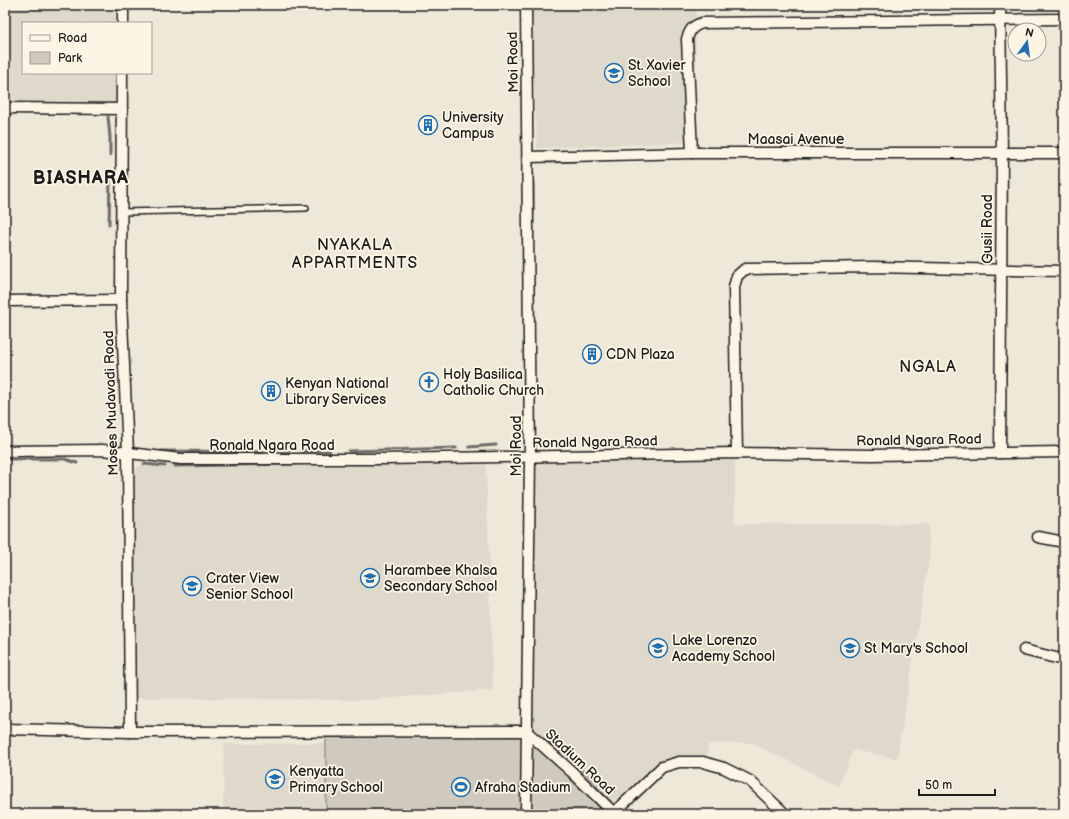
<svg xmlns="http://www.w3.org/2000/svg" width="1069" height="819" font-family="'Balsamiq Sans',sans-serif">
	<rect width="100%" height="100%" fill="#eee8d9"/>
	<filter id="ink" filterUnits="userSpaceOnUse"><feTurbulence type="fractalNoise" baseFrequency=".025" numOctaves="2"/><feDisplacementMap in="SourceGraphic" scale="8" xChannelSelector="R" yChannelSelector="G"/><feConvolveMatrix kernelMatrix="1 2 1 2 8 2 1 2 1" color-interpolation-filters="sRGB"/></filter>
	<g filter="url(#ink)">
		<g fill="#ded9cb">
			<polygon points="5,5 120,5 120,23 23,23 23,73 120,73 120,104 5,102"/>
			<polygon points="530,5 696,5 696,142 537,148"/>
			<polygon points="735,445 735,524 929,524 929,559 897,759 853,750 839,786 752,743 709,744 706,760 680,758 616,809 578,765 531,728 529,457"/>
			<polygon points="145,464 249,466 486,464 493,690 365,700 136,698 134,474 137,468"/>
			<polygon points="327,743 327,814 223,814 224,744"/>
		</g>
		<polygon fill="#cfcabd" stroke="#76736c" points="531,728 578,765 622,814 326,814 326,731"/>
		<g fill="none" stroke-linecap="round" stroke-linejoin="round">
			<g stroke="#6f6c67" stroke-width="3">
				<polyline points="108,117 110,137 110,155"/>
				<polyline points="549,162 577,161"/>
				<polyline points="533,213 533,175"/>
				<polyline points="109,224 110,177"/>
				<polyline points="469,447 496,445"/>
				<polyline points="161,451 290,452"/>
				<polyline points="302,451 330,451"/>
				<polyline points="349,451 456,448"/>
				<polyline points="5,459 65,459 77,463"/>
				<polyline points="144,464 165,466"/>
				<polyline points="175,466 297,464"/>
			</g>
			<g stroke="#1c1c1c" stroke-width="8">
				<polyline id="lane" points="122,212 306,208"/>
			</g>
			<g stroke="#1c1c1c" stroke-width="13">
				<g id="street">
					<polyline points="1000,5 1002,153 1000,453"/>
					<polyline points="123,23 123,5"/>
					<polyline points="122,73 121,300 128,453 130,732"/>
					<polyline points="5,108 122,109"/>
					<path d="M692 153 687 39C690 29 693 26 702 23L1064 19"/>
					<polyline points="528,157 692,153 1064,153"/>
					<polyline points="5,301 121,300"/>
					<polyline points="5,451 103,450 181,459 384,459 737,453 872,455 1064,452"/>
					<polyline points="737,453 734,287 737,276 745,269 874,267 1064,271"/>
					<polyline points="1038,537 1064,542"/>
					<polyline points="1024,650 1064,660"/>
					<polyline points="5,729 130,732 526,731 572,772 615,814"/>
					<polyline points="614,813 662,767 679,762 703,762 724,768 750,781 785,814"/>
					<polyline points="526,814 530,457 526,5"/>
				</g>
			</g>
			<use href="#lane" stroke="#fcf5e5" stroke-width="5"/>
			<use href="#street" stroke="#fcf5e5" stroke-width="10"/>
		</g>
	</g>
	<defs>
		<g id="school-ring" transform="scale(1)"><circle r="9.5" fill="#fcf5e5" stroke="#1f6fb2" stroke-width="1.5"/><path d="M0-5L7-2L0 1L-7-2ZM-4 1L0 2.5L4 1V4Q0 6-4 4Z" fill="#1f6fb2"/></g>
		<g id="building-ring" transform="scale(1)"><circle r="9.5" fill="#fcf5e5" stroke="#1f6fb2" stroke-width="1.5"/><path d="M-4-6H4V6H1V3H-1V6H-4ZM-2.5-4.3h1.7v1.8h-1.7ZM.8-4.3h1.7v1.8H.8ZM-2.5-1h1.7V.8h-1.7ZM.8-1h1.7V.8H.8Z" fill="#1f6fb2"/></g>
		<g id="church-ring" transform="scale(1)"><circle r="9.5" fill="#fcf5e5" stroke="#1f6fb2" stroke-width="1.5"/><path d="M-1.2-6h2.4v3.5h3.3v2.4h-3.3V6h-2.4V-.1h-3.3v-2.4h3.3Z" fill="#1f6fb2"/></g>
		<g id="stadium-ring" transform="scale(1)"><circle r="9.5" fill="#fcf5e5" stroke="#1f6fb2" stroke-width="1.5"/><path d="M0-5a6.5 5 0 1 0 0 10a6.5 5 0 1 0 0-10ZM-3.5-1.8h7v3.6h-7Z" fill="#1f6fb2"/></g>
	</defs>
	<g fill-rule="evenodd">
		<use href="#school-ring" x="614" y="73"/>
		<use href="#building-ring" x="428" y="125"/>
		<use href="#building-ring" x="592" y="354"/>
		<use href="#church-ring" x="429" y="382"/>
		<use href="#building-ring" x="271" y="391"/>
		<use href="#school-ring" x="370" y="578"/>
		<use href="#school-ring" x="192" y="586"/>
		<use href="#school-ring" x="658" y="648"/>
		<use href="#school-ring" x="850" y="648"/>
		<use href="#school-ring" x="275" y="779"/>
		<use href="#stadium-ring" x="461" y="787"/>
	</g>
	<g text-anchor="middle" dominant-baseline="central" stroke-width="3.5" stroke-linejoin="round" paint-order="stroke">
		<g font-size="14" fill="#1c1c1c" stroke="#fcf5e5">
			<text transform="translate(513 62) rotate(-91)">Moi Road</text>
			<text x="796" y="139">Maasai Avenue</text>
			<text transform="translate(987 229) rotate(-90)">Gusii Road</text>
			<text transform="translate(111 403) rotate(-92)">Moses Mudavadi Road</text>
			<text transform="translate(919 440) rotate(-1)">Ronald Ngara Road</text>
			<text transform="translate(595 442) rotate(-1)">Ronald Ngara Road</text>
			<text x="272" y="445">Ronald Ngara Road</text>
			<text transform="translate(516 446) rotate(-90)">Moi Road</text>
			<text transform="translate(580 762) rotate(43)">Stadium Road</text>
		</g>
		<g font-size="14" fill="#1c1c1c" stroke="#fcf5e5" text-anchor="start">
			<text x="628" y="65">St. Xavier<tspan x="628" dy="16">School</tspan></text>
			<text x="442" y="117">University<tspan x="442" dy="16">Campus</tspan></text>
			<text x="606" y="354">CDN Plaza</text>
			<text x="443" y="374">Holy Basilica<tspan x="443" dy="16">Catholic Church</tspan></text>
			<text x="285" y="383">Kenyan National<tspan x="285" dy="16">Library Services</tspan></text>
			<text x="384" y="570">Harambee Khalsa<tspan x="384" dy="16">Secondary School</tspan></text>
			<text x="206" y="578">Crater View<tspan x="206" dy="16">Senior School</tspan></text>
			<text x="672" y="640">Lake Lorenzo<tspan x="672" dy="16">Academy School</tspan></text>
			<text x="864" y="648">St Mary's School</text>
			<text x="289" y="771">Kenyatta<tspan x="289" dy="16">Primary School</tspan></text>
			<text x="475" y="787">Afraha Stadium</text>
		</g>
		<g font-size="16" letter-spacing="1" fill="#1c1c1c" stroke="#fcf5e5">
			<text x="355" y="245">NYAKALA<tspan x="355" dy="18">APPARTMENTS</tspan></text>
			<text x="928" y="367">NGALA</text>
		</g>
		<g font-size="18" font-weight="bold" letter-spacing="1" fill="#1c1c1c" stroke="#fcf5e5">
			<text x="81" y="178">BIASHARA</text>
		</g>
	</g>
	<rect width="1069" height="819" fill="none" stroke="#fcf5e5" stroke-width="20"/>
	<rect x="10" y="10" width="1049" height="799" fill="none" stroke="#1c1c1c" stroke-width="1.5" filter="url(#ink)"/>
	<rect x="22" y="22" width="130" height="52" fill="#fcf5e5" stroke="#a29e95"/>
	<rect x="30" y="35" width="20" height="6" fill="#fcf5e5" stroke="#a29e95"/>
	<text x="58" y="42" font-size="12" fill="#1c1c1c">Road</text>
	<rect x="30" y="52" width="20" height="12" fill="#cfcabd" stroke="#a29e95"/>
	<text x="58" y="62" font-size="12" fill="#1c1c1c">Park</text>
	<g transform="translate(1027 42) rotate(14)"><circle r="19" fill="#fcf5e5" stroke="#a29e95"/>
	<path d="M0-3L7 15L0 10L-7 15Z" fill="#1f6fb2"/>
	<text y="-6" font-size="11" font-weight="bold" text-anchor="middle" fill="#1c1c1c">N</text>
	</g>
	<path d="M919 789v6h76v-6" fill="none" stroke="#1c1c1c" stroke-width="2"/>
	<text x="925" y="789" font-size="12" fill="#1c1c1c" stroke="#fcf5e5" stroke-width="3" paint-order="stroke">50 m</text>
</svg>
